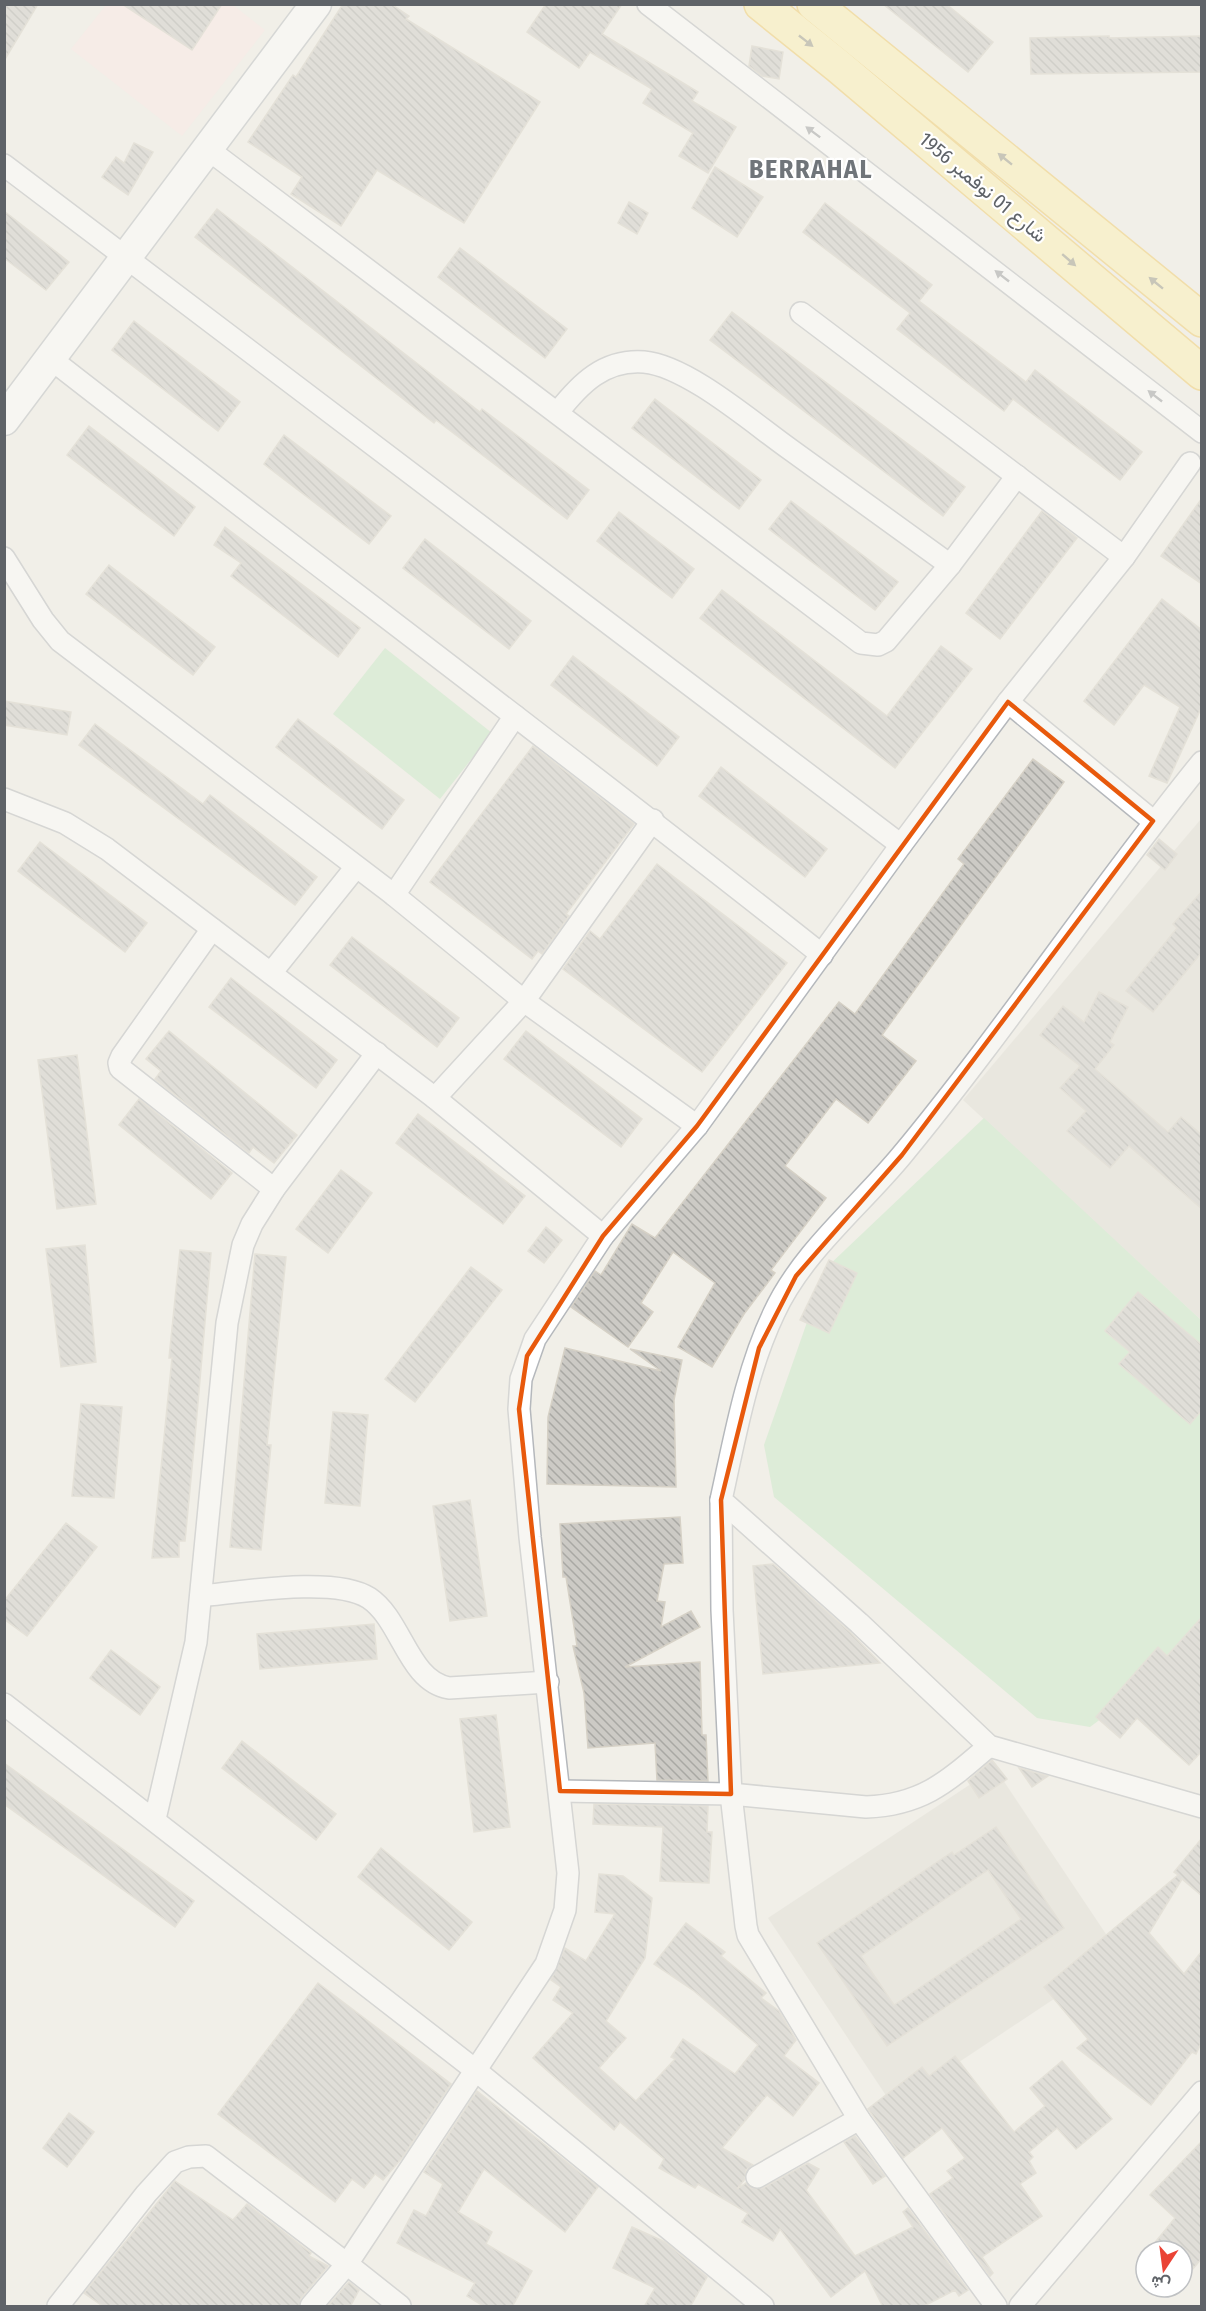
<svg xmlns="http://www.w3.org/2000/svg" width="1206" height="2311" font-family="'Fira Sans Condensed',Vazirmatn,sans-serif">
	<defs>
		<pattern id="building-back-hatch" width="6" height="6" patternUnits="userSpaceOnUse" patternTransform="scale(1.5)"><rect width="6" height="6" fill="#cccac5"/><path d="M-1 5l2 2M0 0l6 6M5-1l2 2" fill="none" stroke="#a9a8a4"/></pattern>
	</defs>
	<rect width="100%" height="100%" fill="#f1efe8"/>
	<g fill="#e1ded6">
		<polygon points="1201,819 1201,1320 963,1100"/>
		<polygon points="995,1768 1120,1955 893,2106 768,1918"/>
	</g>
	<polygon fill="#fce8e6" points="106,5 233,5 265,30 182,136 71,49"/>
	<g fill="#c5e8c5">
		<polygon points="385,648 492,733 440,799 333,714"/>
		<polygon points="984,1118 1201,1320 1201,1644 1090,1727 1037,1718 774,1497 764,1445 826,1268"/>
	</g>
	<g fill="url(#building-back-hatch)" stroke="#d6d1c6" stroke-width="1.5" fill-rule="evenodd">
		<polygon points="4,4 38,4 4,61"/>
		<polygon points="122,4 222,4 192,50"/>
		<polygon points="343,4 391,4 409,16 406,19 540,102 464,223 377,170 341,226 291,194 302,177 248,142 293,75 296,77"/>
		<polygon points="546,4 622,4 602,34 698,92 692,101 736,127 708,173 679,156 693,133 643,103 652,89 590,52 579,68 527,32"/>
		<polygon points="883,4 946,4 993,42 968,72"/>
		<polygon points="1109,36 1109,38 1202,36 1202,72 1031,74 1030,38"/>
		<polygon points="752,46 783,52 779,79 762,76 749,66"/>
		<polygon points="134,143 153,152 128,195 102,177 116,157 124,163"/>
		<polygon points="715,167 763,197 737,237 692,208"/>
		<polygon points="629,202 648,213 637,234 618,223"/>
		<polygon points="825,203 932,285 919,301 1026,382 1035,370 1142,452 1120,480 1013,399 1004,411 897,329 910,313 803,232"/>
		<polygon points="217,209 480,412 482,409 589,490 567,519 436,420 434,423 195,237"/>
		<polygon points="4,211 69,262 46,290 4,258"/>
		<polygon points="460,248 567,329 545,358 438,277"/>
		<polygon points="732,312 965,487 943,516 710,340"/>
		<polygon points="134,321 240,402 218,431 112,350"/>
		<polygon points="655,399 761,480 739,509 632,428"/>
		<polygon points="89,426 195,507 174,536 67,455"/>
		<polygon points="284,435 391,516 369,544 264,464"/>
		<polygon points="1202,498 1202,584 1161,556"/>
		<polygon points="791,501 898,582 875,610 769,529"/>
		<polygon points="1042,511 1077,538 1000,639 966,613"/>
		<polygon points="619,512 694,569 672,598 597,541"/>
		<polygon points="225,527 360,628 338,657 231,576 241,563 214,545"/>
		<polygon points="425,539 531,621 509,649 403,568"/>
		<polygon points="109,565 215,647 193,675 86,594"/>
		<polygon points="722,590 887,716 941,646 972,669 895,768 700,618"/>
		<polygon points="1162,599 1202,630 1202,706 1167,783 1149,776 1180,707 1144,685 1114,725 1084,701"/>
		<polygon points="573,656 679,737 657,766 551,685"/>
		<polygon points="4,701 71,712 67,735 4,725"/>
		<polygon points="298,719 404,800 382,829 276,747"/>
		<polygon points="95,724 203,804 210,795 317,877 295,905 79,745"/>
		<polygon points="533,746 634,824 566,914 569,916 542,954 538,951 532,959 430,882"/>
		<polygon points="1033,759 1064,782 882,1035 916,1061 868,1123 836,1099 785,1166 826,1198 771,1270 775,1273 744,1314 712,1367 678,1347 715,1283 673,1252 641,1303 653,1312 628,1347 571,1307 595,1271 601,1275 632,1224 655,1238 839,1002 855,1014 964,864 958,859"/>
		<polygon points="721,767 827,849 805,877 699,796"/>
		<polygon points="1159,839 1177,854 1165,870 1147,855"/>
		<polygon points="40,842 147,923 125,952 18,871"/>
		<polygon points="657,864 787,963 702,1072 563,969 590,931 600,939"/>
		<polygon points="1202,891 1202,952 1153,1012 1126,991 1177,928 1173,924"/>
		<polygon points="352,937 459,1018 437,1047 330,965"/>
		<polygon points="231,978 337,1060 316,1088 209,1007"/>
		<polygon points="1099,992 1128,1007 1110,1042 1114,1045 1095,1069 1168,1132 1181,1117 1202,1135 1202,1209 1129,1146 1110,1168 1067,1131 1086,1111 1060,1088 1080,1066 1040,1035 1063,1006 1084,1022"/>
		<polygon points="169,1031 297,1135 274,1163 253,1147 249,1153 155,1079 161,1071 146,1059"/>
		<polygon points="526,1031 642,1119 621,1147 504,1059"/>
		<polygon points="77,1055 96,1204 57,1209 38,1060"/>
		<polygon points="139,1099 232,1173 211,1199 119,1125"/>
		<polygon points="418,1114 525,1196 503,1224 396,1143"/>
		<polygon points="341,1170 372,1193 328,1253 296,1229"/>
		<polygon points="546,1227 562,1240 544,1263 528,1251"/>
		<polygon points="85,1245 96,1362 61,1367 46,1249"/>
		<polygon points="180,1250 211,1253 195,1437 185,1541 179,1541 179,1557 152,1558 172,1358 169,1358"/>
		<polygon points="255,1254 286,1257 267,1445 271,1445 261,1550 230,1547"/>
		<polygon points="829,1260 857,1273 829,1333 800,1320"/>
		<polygon points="471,1267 502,1290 415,1402 385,1379"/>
		<polygon points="1138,1292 1202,1345 1202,1410 1190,1424 1119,1364 1130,1352 1105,1331"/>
		<polygon points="565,1348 661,1371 630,1349 682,1360 674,1400 676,1487 547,1484 548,1417"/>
		<polygon points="81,1404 122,1407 114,1498 72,1496"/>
		<polygon points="333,1412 368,1415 360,1506 325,1503"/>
		<polygon points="470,1500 487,1616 450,1621 433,1506"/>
		<polygon points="680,1517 683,1563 664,1564 657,1601 665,1602 661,1627 691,1611 700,1627 625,1667 700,1662 702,1735 706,1735 708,1781 657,1780 655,1743 588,1748 584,1693 573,1646 577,1646 566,1577 563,1577 560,1524"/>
		<polygon points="66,1523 97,1547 27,1636 4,1619 4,1601"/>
		<polygon points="773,1564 850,1632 880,1663 763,1674 753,1566"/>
		<polygon points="1202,1617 1202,1751 1189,1765 1137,1718 1120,1738 1096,1717 1158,1647 1167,1656"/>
		<polygon points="374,1624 377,1659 260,1669 257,1634"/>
		<polygon points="111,1650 160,1687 140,1715 90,1678"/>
		<polygon points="496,1715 510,1827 474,1832 460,1719"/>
		<polygon points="242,1741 336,1814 316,1840 222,1768"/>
		<polygon points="992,1760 1007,1779 979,1798 968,1781"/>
		<polygon points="4,1763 194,1901 175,1927 4,1804"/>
		<polygon points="1019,1768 1048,1776 1032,1787"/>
		<polygon points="594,1804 708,1806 707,1832 712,1832 709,1883 660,1881 663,1827 593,1824"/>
		<path d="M996 1827 1064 1928 887 2046 817 1943 952 1852 954 1855ZM988 1870 1021 1919 894 2005 861 1956Z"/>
		<polygon points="1202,1838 1202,1896 1182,1879 1149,1933 1184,1974 1202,1951 1202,2041 1196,2054 1192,2052 1151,2105 1077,2048 1088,2039 1044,1987 1178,1875 1174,1872"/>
		<polygon points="381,1848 472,1922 449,1950 358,1877"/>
		<polygon points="599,1874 623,1876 652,1898 645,1958 606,2021 626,2038 599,2068 636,2101 675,2059 671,2057 683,2039 735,2074 758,2045 694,1991 654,1964 686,1923 725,1952 721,1956 766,1993 761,1998 779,2011 796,2040 784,2056 819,2083 793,2116 767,2095 722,2148 753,2165 746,2170 745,2179 737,2189 746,2183 751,2188 763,2188 808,2163 819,2169 806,2190 855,2256 913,2227 903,2212 908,2208 968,2290 959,2296 955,2290 922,2307 883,2307 865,2271 831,2297 780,2229 773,2241 742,2222 748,2213 698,2184 695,2188 659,2168 664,2159 620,2122 614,2130 533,2058 573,2013 553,2000 561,1987 551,1980 565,1948 586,1961 615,1914 595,1912"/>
		<polygon points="318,1983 451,2084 402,2158 383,2180 375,2174 364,2188 352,2179 335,2202 218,2114"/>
		<polygon points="955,2056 1014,2132 1045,2106 1030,2088 1062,2061 1112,2119 1076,2149 1057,2128 1029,2152 1033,2157 1029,2161 1036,2173 1020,2184 1042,2216 982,2257 993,2273 990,2276 930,2194 953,2178 947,2171 965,2158 942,2128 903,2158 868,2109 922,2067 929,2076"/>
		<polygon points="477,2091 598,2187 565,2232 484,2169 458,2212 492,2232 486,2244 532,2271 512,2307 485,2307 467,2296 475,2283 397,2243 414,2210 426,2216 443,2184 424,2172"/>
		<polygon points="69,2113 94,2132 67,2167 43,2148"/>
		<polygon points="855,2136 885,2176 873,2184 844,2142"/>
		<polygon points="1202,2141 1202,2258 1182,2282 1182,2251 1148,2251 1175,2218 1150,2195"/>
		<polygon points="175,2181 233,2220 247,2204 311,2253 309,2256 328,2266 301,2298 299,2307 104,2307 84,2293"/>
		<polygon points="632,2227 665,2242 707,2277 690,2307 644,2307 655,2288 613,2268"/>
		<polygon points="349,2282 359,2290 350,2307 327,2307"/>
	</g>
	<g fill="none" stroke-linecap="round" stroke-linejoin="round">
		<g stroke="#b5b8bc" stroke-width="24">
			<g id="street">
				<polyline points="648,4 1202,432"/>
				<polyline points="209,150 861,643 878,645 886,641 950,565 1017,476"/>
				<polyline points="4,165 901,845"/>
				<polyline points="801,313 1124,557"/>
				<path d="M51 359C307 559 568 753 822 955"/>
				<path d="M558 412C580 384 604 359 644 362 688 366 754 424 791 450 844 488 897 527 950 565"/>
				<polyline points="4,558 43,620 60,641 394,895 524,1001 697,1126"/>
				<polyline points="1008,702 1153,821"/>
				<path d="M1202 762C1098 890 1007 1028 902 1155 860 1206 802 1252 774 1313 746 1372 735 1437 721 1500L859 1623 989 1746 1202 1807"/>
				<polyline points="4,799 65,823 107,849 435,1098 603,1236"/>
				<polyline points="394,895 515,716"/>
				<polyline points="212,929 122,1056 119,1063 120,1068 274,1189"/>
				<polyline points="271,973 356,867"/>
				<polyline points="435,1098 524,1001 653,820"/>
				<polyline points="721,1500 722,1610 731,1794 746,1926 748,1935 859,2119 757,2177"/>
				<path d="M201 1596C242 1592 336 1576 369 1598 402 1620 408 1681 449 1688L548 1682"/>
				<polyline points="4,1704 474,2069 763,2306"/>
				<path d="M560 1791 731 1794 866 1807C923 1805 948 1781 989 1746"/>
				<polyline points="155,1819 196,1642 227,1323 243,1245 252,1224 274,1189 377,1053"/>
				<polyline points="859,2119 996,2306"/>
				<polyline points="58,2306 146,2194 175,2162 189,2157 206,2156 347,2264 311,2306"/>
				<polyline points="400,2306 347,2264 546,1964 565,1910 568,1873 530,1537 519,1409 521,1379 535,1339 603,1236 697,1126 901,845 1008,702 1124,557 1190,463"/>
				<polyline points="1020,2306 1202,2092"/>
			</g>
		</g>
		<g stroke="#b6babf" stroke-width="33">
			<polyline id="secondary" points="4,420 316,4"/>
		</g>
		<g stroke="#f2c960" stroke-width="36">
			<g id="primary">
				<polyline points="761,4 838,66 1202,373"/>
				<polyline points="814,4 1202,320"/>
			</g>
		</g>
		<use href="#street" stroke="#fff" stroke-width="21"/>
		<use href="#secondary" stroke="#fff" stroke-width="30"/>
		<use href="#primary" stroke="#fff2af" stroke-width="33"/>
	</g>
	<defs><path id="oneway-solid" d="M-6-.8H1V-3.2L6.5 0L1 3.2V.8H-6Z" transform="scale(1.5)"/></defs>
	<g fill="#979581">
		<use href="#oneway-solid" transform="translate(806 41) rotate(38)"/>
		<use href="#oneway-solid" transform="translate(1005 159) rotate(-141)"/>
		<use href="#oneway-solid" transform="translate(1069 260) rotate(41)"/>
		<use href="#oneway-solid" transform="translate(1156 283) rotate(-141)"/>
	</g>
	<g fill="#979a9d">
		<use href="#oneway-solid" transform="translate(813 132) rotate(-143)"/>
		<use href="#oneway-solid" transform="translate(1002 276) rotate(-142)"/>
		<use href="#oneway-solid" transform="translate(1155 396) rotate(-142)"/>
	</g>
	<path d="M0 0H1206V2311H0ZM1008 702 1153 821 902 1155 796 1276 759 1348 721 1500 731 1794 560 1791 519 1409 527 1356 603 1236 697 1126Z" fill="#f1efe8" fill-opacity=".55" fill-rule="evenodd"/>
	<path fill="none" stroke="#e8590c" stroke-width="4.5" stroke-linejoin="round" d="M1008 702 1153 821 902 1155 796 1276 759 1348 721 1500 731 1794 560 1791 519 1409 527 1356 603 1236 697 1126Z"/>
	<g text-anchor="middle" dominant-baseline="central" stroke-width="4.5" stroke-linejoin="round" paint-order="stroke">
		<g font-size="20" fill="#5f6368" stroke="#fff">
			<text transform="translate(983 187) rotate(40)">شارع 01 نوفمبر 1956</text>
		</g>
		<g font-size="26" font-weight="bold" letter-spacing="1.5" fill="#70757a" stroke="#fff">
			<text x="811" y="169">BERRAHAL</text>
		</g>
	</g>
	<rect width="1206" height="2311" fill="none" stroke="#5f6368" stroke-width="12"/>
	<g transform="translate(1164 2269) rotate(193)"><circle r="28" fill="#ffffff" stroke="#bfc1c3" stroke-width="1.5"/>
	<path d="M0-4.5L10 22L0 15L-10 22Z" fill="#ea4335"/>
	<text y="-9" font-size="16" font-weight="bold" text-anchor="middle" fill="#5f6368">ش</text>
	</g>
</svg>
